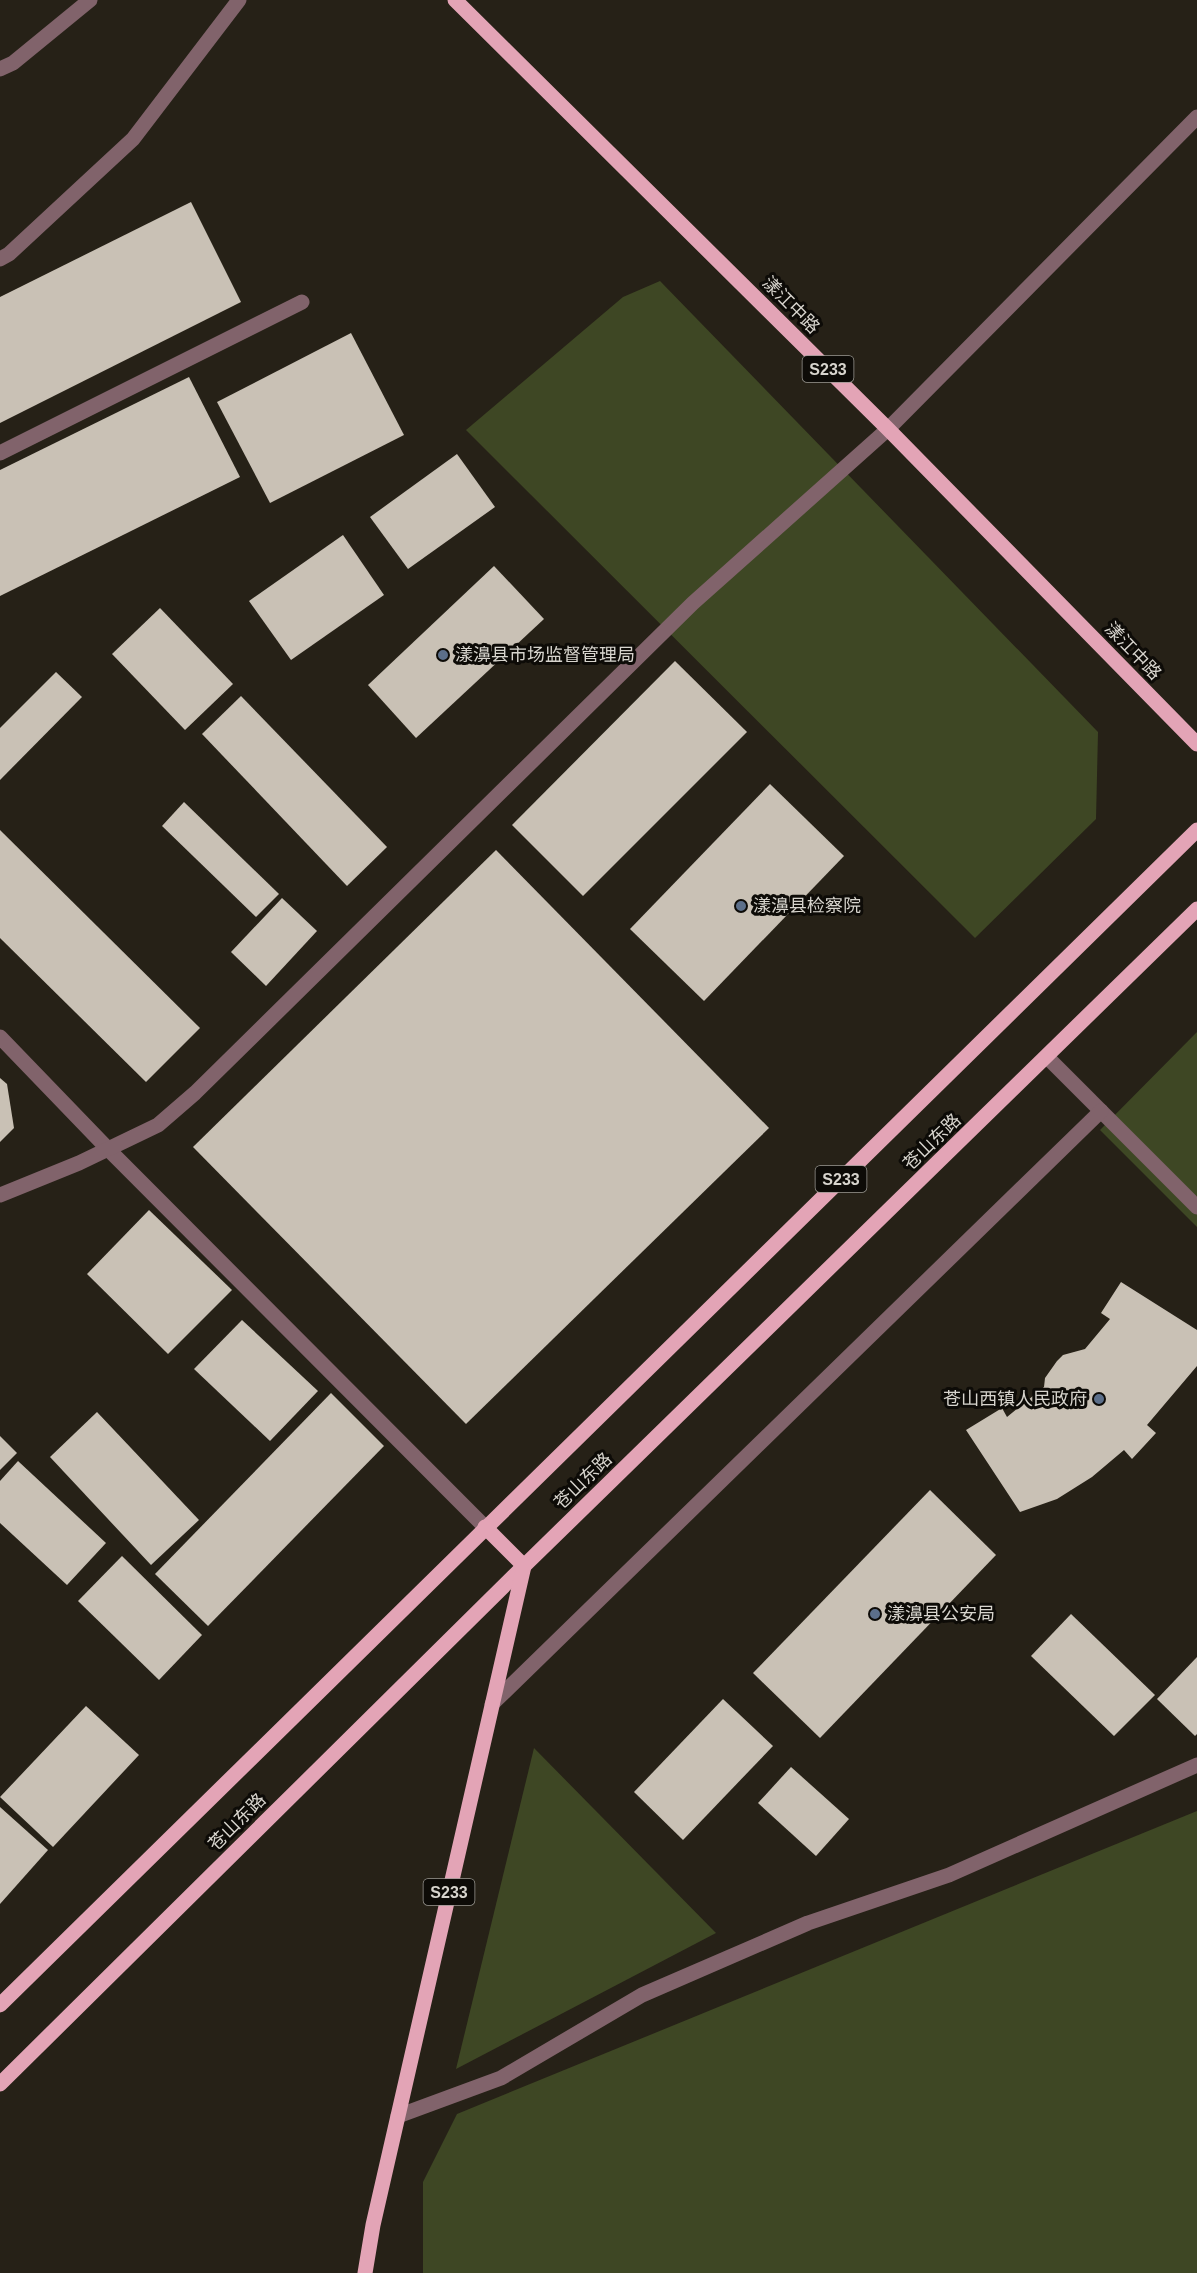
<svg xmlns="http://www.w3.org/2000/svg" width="1197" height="2273" font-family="Arial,'Noto Sans SC',sans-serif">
	<rect width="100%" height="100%" fill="#262117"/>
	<g fill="#3e4724">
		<polygon points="660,281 1098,732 1096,819 975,938 466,430 623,297"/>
		<polygon points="1197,1032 1197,1227 1100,1130"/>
		<polygon points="534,1748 716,1933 456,2069"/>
		<polygon points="1197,1811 1197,2273 423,2273 423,2182 457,2114"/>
	</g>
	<g fill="#c9c1b5">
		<polygon points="191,202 241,302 0,423 0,297"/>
		<polygon points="351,333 404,435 270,503 217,402"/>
		<polygon points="189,377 240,477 0,596 0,470"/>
		<polygon points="457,454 495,507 408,569 370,517"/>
		<polygon points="343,535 384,595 291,660 249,601"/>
		<polygon points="494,566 544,619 416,738 368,685"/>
		<polygon points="160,608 233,684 185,730 112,654"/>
		<polygon points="675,661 747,732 583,896 512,825"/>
		<polygon points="56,672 82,697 0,780 0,728"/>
		<polygon points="241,696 387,847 347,886 202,734"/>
		<polygon points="770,784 844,856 704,1001 630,929"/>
		<polygon points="184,802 279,894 256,917 162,826"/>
		<polygon points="0,830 200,1028 146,1082 0,938"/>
		<polygon points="496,850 769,1128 466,1424 193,1147"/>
		<polygon points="282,898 317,931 266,986 231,952"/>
		<polygon points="0,1078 7,1084 14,1128 0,1142"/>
		<polygon points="149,1210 232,1290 168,1354 87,1274"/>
		<polygon points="1121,1282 1197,1330 1197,1366 1147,1425 1156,1433 1132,1459 1124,1450 1092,1477 1057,1499 1020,1512 966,1430 1002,1408 1007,1417 1044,1387 1045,1378 1057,1361 1063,1355 1085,1349 1110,1319 1101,1313"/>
		<polygon points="242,1320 318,1391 270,1441 194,1369"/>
		<polygon points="331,1393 384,1446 208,1626 155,1574"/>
		<polygon points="97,1412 199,1520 151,1565 50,1457"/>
		<polygon points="0,1436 17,1453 0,1470"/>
		<polygon points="18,1461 106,1543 67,1585 0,1523 0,1481"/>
		<polygon points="930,1490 996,1555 820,1738 753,1673"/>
		<polygon points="122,1556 202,1635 159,1680 78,1601"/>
		<polygon points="1071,1614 1155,1695 1114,1736 1031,1656"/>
		<polygon points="1197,1657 1197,1734 1195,1736 1157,1699"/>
		<polygon points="723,1699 773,1746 683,1840 634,1792"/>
		<polygon points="86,1706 139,1755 53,1847 0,1797"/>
		<polygon points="791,1767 849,1819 816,1856 758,1803"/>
		<polygon points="0,1807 48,1850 0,1904"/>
	</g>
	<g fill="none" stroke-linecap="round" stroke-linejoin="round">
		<g stroke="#81636b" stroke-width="15">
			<polyline points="0,69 13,63 90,0"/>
			<polyline points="0,259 9,254 133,139 239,0"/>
			<polyline points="0,453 302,302"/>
			<polyline points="0,1037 109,1150 485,1527"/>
			<polyline points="1047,1057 1197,1207"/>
			<polyline points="0,1195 79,1163 158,1125 195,1093 693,603 888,429 1197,117"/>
			<polyline points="492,1704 1101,1111"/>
			<polyline points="398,2116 501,2078 642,1995 808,1923 949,1875 1197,1765"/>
		</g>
		<g stroke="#e3a4b6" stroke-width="15">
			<polyline points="455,0 888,429 1197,744"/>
			<polyline points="0,2005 1197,830"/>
			<polyline points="0,2084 524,1566 1197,909"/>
			<polyline points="365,2273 373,2225 524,1566 485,1527"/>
		</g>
	</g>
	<g fill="#5c6f8a" stroke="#0d0b07" stroke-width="2">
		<circle cx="443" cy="655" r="6"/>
		<circle cx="741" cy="906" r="6"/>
		<circle cx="1099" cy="1399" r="6"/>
		<circle cx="875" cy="1614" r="6"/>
	</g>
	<g text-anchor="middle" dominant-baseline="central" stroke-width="6" stroke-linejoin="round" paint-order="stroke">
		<g fill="#0d0b07" stroke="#9a9892" stroke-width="1.5">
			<rect x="802.5" y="356" width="51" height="26" rx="4.5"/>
			<rect x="815.5" y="1166" width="51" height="26" rx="4.5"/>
			<rect x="423.5" y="1879" width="51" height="26" rx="4.5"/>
		</g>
		<g font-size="16" font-weight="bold" fill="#d7d4cd">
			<text x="828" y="369">S233</text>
			<text x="841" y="1179">S233</text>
			<text x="449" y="1892">S233</text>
		</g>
		<g font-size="18" fill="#d7d4cd" stroke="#0d0b07">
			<text transform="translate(791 305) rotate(45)">漾江中路</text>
			<text transform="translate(1133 651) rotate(46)">漾江中路</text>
			<text transform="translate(932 1142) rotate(-44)">苍山东路</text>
			<text transform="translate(583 1481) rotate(-44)">苍山东路</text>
			<text transform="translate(237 1822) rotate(-45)">苍山东路</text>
		</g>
		<g font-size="18" fill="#d7d4cd" stroke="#0d0b07" text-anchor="start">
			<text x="455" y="655">漾濞县市场监督管理局</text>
			<text x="753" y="906">漾濞县检察院</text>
			<text x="1087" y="1399" text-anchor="end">苍山西镇人民政府</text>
			<text x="887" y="1614">漾濞县公安局</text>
		</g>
	</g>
</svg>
